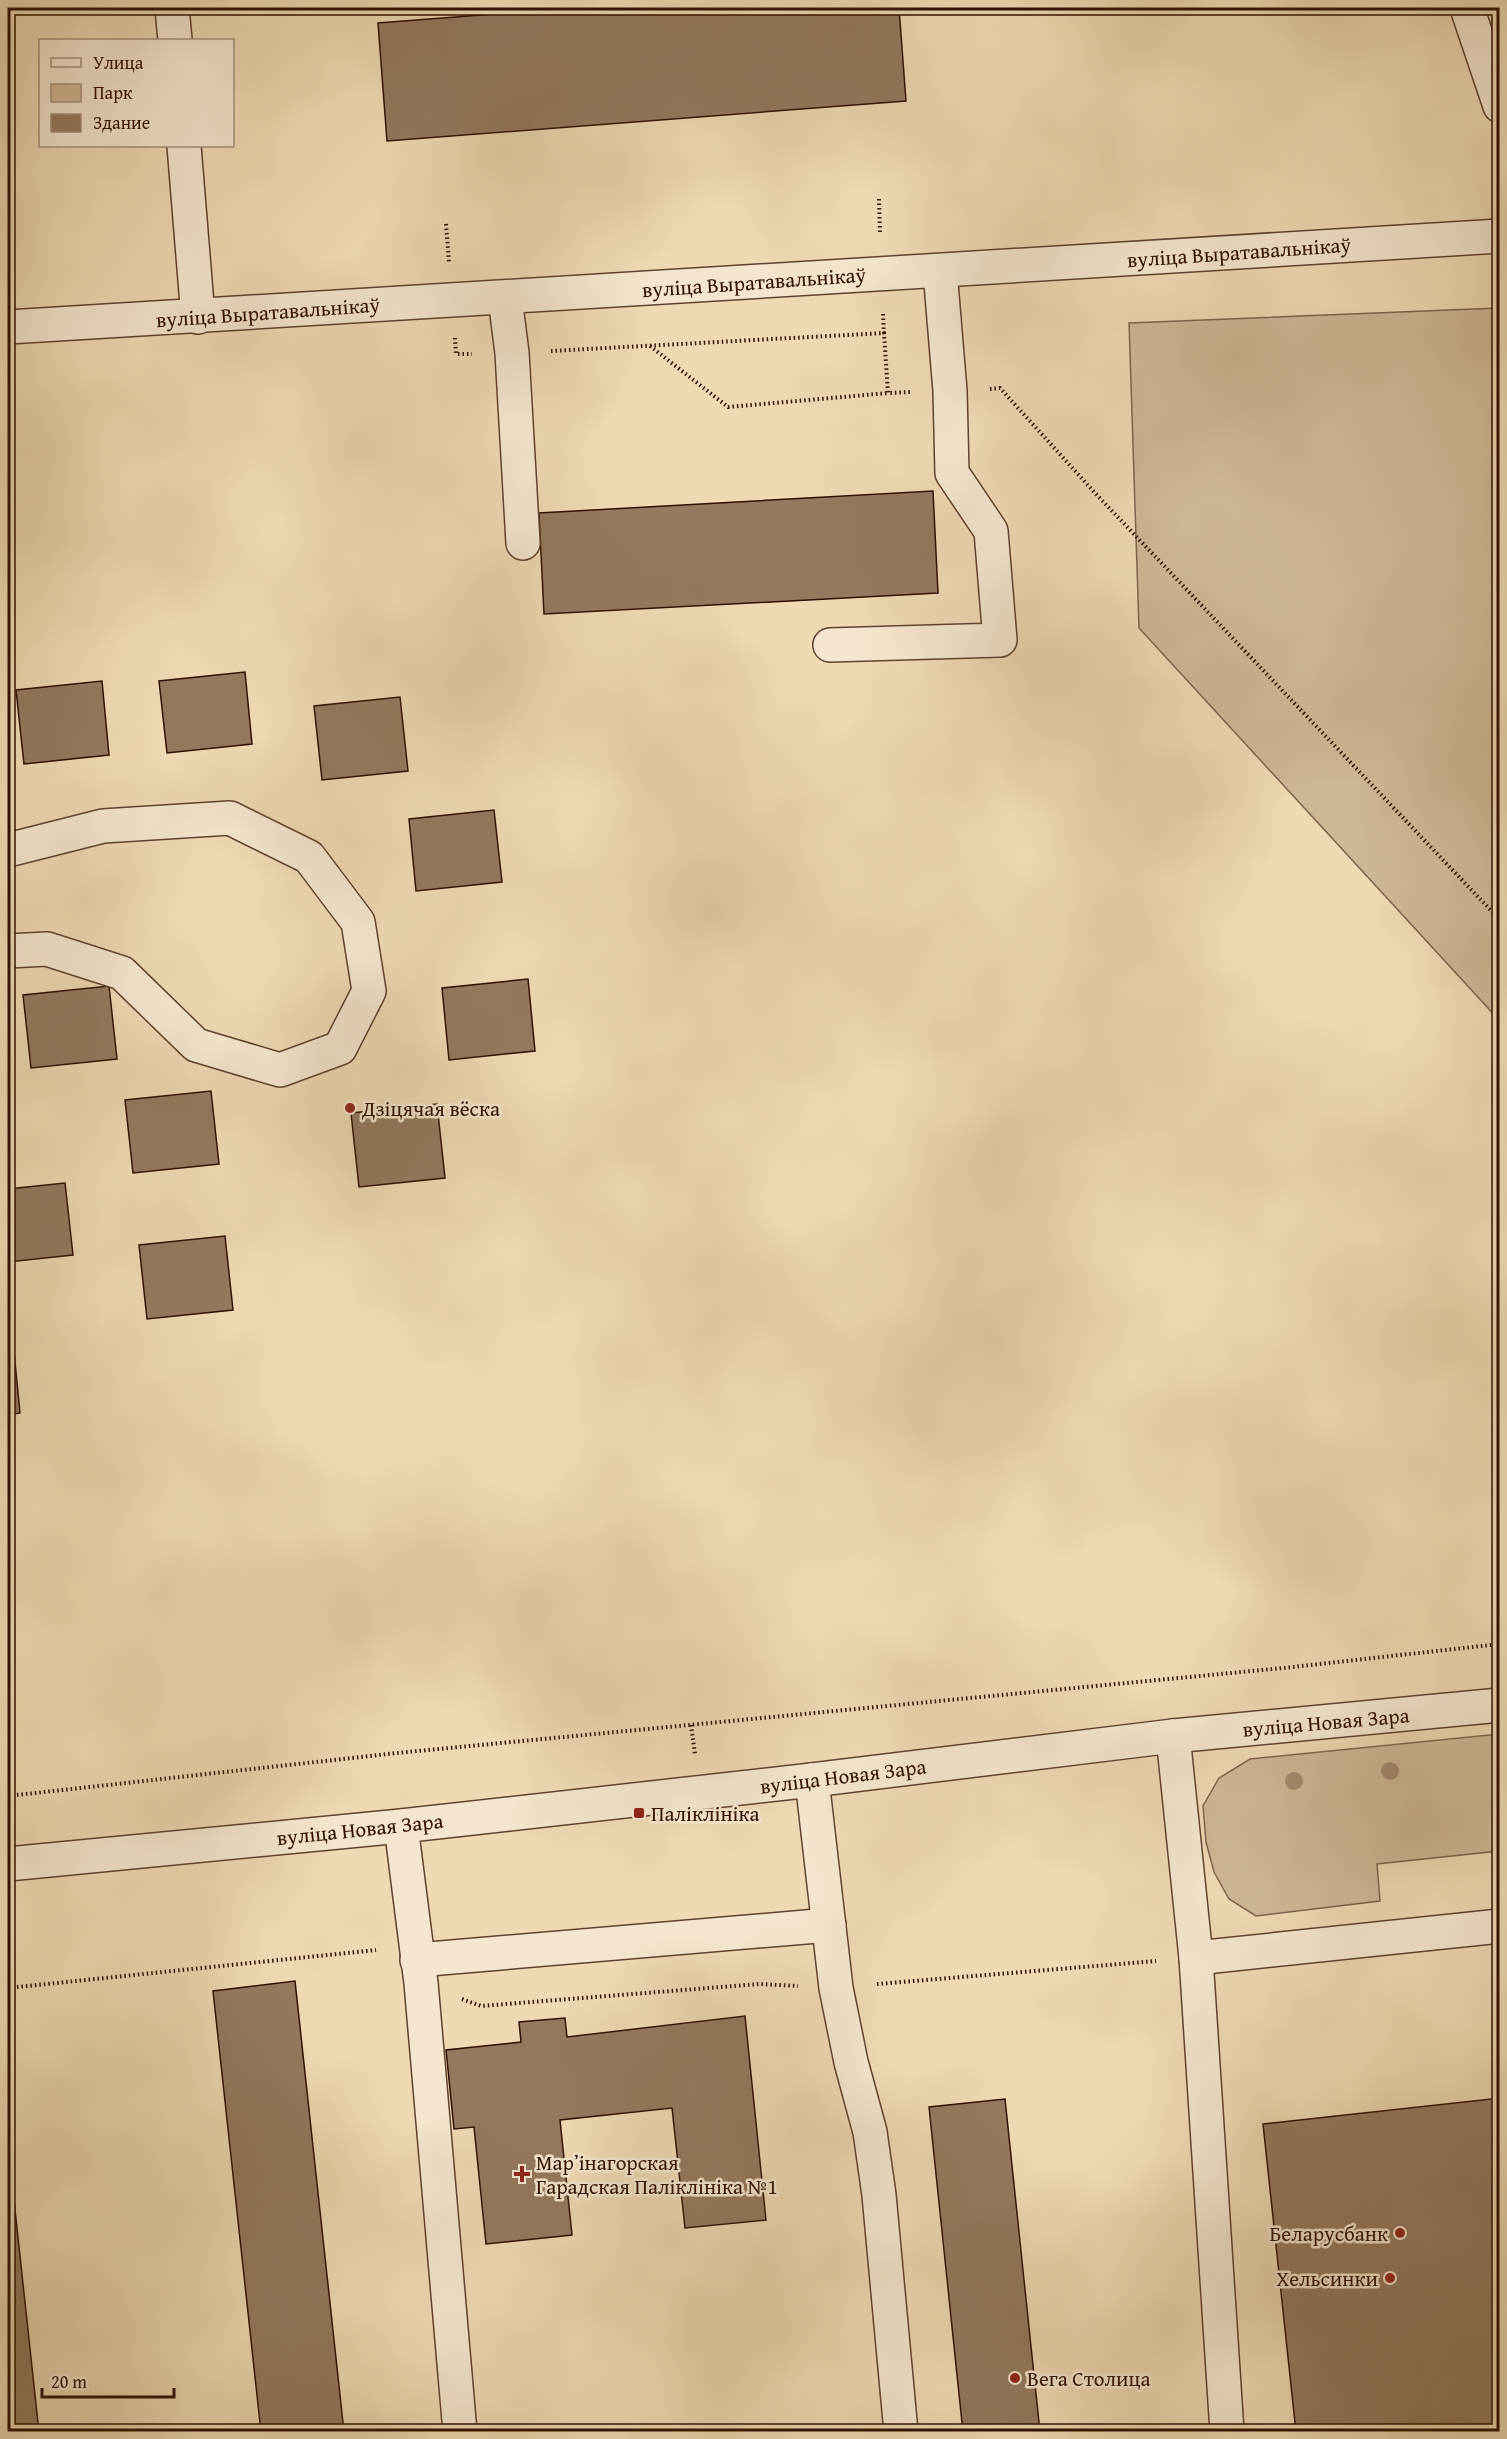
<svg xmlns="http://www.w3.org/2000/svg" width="1507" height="2439" font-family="'Gentium Book Plus',serif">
	<rect width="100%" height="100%" fill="#eed9b3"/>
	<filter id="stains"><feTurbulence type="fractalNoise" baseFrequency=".00333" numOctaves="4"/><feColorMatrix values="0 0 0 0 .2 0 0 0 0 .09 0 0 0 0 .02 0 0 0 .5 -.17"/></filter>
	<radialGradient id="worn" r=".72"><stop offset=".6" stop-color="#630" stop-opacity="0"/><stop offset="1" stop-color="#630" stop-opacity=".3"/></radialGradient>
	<g fill="#ceb795" stroke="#7f644c" stroke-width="1.5">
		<polygon points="1499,308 1500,308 1499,1020 1139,628 1129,323"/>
		<polygon points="1499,1734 1499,1851 1377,1864 1380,1901 1256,1916 1229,1899 1214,1872 1206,1842 1203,1806 1219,1778 1250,1759"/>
	</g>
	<g fill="#93795e" stroke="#301002" stroke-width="1.5">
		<polygon points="571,8 899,8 906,101 387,141 378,23"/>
		<polygon points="933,491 938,593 544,614 539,513"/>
		<polygon points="245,672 252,744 167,753 159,681"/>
		<polygon points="102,681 109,755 24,764 16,690"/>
		<polygon points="400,697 408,771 322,780 314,706"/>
		<polygon points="494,810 502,882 416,891 409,819"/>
		<polygon points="528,979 535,1051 449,1060 442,988"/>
		<polygon points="109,986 117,1059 31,1068 23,995"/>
		<polygon points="211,1091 219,1164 133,1173 125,1100"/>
		<polygon points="437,1104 445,1178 359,1187 351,1113"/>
		<polygon points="65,1183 73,1255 8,1262 8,1189"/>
		<polygon points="225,1236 233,1310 147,1319 139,1245"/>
		<polygon points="8,1342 13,1342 20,1413 8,1415"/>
		<polygon points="295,1981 344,2432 261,2432 213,1991"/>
		<polygon points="745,2016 766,2220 685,2228 672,2108 560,2120 572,2235 486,2244 474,2127 454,2129 446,2050 521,2042 519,2022 565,2018 567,2037"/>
		<polygon points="1500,2098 1500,2432 1296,2432 1263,2124"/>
		<polygon points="1005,2099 1040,2432 963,2432 929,2107"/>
		<polygon points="8,2145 39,2432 8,2432"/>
	</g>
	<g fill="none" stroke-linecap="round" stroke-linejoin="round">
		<g stroke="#60422e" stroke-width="36">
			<g id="minor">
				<polyline points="172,8 175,40"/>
				<polyline points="1467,8 1500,106"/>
				<polyline points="184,146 198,317"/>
				<polyline points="505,298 512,353 523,543"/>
				<polyline points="8,327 1500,236"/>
				<polyline points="830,645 1000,640 991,531 952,473 950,391 940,271"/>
				<polyline points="8,850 103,826 230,818 309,857 358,922 369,991 340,1048 280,1070 196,1045 122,973 47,949 8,951"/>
				<polyline points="1173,1736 1196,1958 1227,2432"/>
				<polyline points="812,1780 836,1988 851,2062 870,2132 879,2195 901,2432"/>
				<polyline points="401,1826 421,1983 460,2432"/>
				<polyline points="8,1864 401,1826 812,1780 1173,1736 1500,1705"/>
				<polyline points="1196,1958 1500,1926"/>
				<polyline points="417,1960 829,1925"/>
			</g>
		</g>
		<g stroke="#301002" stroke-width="4" stroke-dasharray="1.5 3" stroke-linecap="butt">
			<polyline points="879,199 880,234"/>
			<polyline points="446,224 449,262"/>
			<polyline points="883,314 884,333"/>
			<polyline points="455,338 456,354 472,354"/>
			<polyline points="650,346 728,407 888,393"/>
			<polyline points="551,351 884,333 888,393 911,392"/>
			<polyline points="990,389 1000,388 1095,493 1500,920"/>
			<polyline points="691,1725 695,1754"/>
			<polyline points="8,1796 397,1753 1283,1668 1500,1644"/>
			<polyline points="877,1984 1156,1961"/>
			<polyline points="8,1988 376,1950"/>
			<polyline points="462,1999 481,2006 759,1984 798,1986"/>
		</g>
		<use href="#minor" stroke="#f4e6ce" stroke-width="33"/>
	</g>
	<g fill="#a48a6e">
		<circle cx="1390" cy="1771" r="9"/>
		<circle cx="1294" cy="1781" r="9"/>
	</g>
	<g fill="#8f2418" stroke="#f4e6ce" stroke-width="2">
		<circle cx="350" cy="1108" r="6"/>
		<rect x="633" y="1807" width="12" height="12" rx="3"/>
		<path d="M519 2165h6v6h6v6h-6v6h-6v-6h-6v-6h6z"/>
		<circle cx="1400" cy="2233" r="6"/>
		<circle cx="1390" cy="2278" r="6"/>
		<circle cx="1015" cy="2378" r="6"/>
	</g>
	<g text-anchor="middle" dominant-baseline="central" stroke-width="5" stroke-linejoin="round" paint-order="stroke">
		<g font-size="21" fill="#301002" stroke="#f4e6ce">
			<text transform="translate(1239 252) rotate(-4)">вуліца Выратавальнікаў</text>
			<text transform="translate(754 282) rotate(-4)">вуліца Выратавальнікаў</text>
			<text transform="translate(268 312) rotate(-4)">вуліца Выратавальнікаў</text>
			<text transform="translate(1326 1722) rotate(-5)">вуліца Новая Зара</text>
			<text transform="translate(843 1776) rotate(-7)">вуліца Новая Зара</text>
			<text transform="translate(360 1829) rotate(-6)">вуліца Новая Зара</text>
		</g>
		<g font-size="21" fill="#301002" stroke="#f4e6ce" text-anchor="start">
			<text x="362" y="1108">Дзіцячая вёска</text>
			<text x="651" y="1813">Паліклініка</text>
			<text x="536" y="2162">Марʼінагорская<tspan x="536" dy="24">Гарадская Паліклініка №1</tspan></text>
			<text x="1388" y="2233" text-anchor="end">Беларусбанк</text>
			<text x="1378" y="2278" text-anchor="end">Хельсинки</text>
			<text x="1027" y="2378">Вега Столица</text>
		</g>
	</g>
	<rect width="1507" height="2439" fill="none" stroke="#eed9b3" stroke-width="30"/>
	<rect x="9" y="9" width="1489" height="2421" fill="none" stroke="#301002" stroke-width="3"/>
	<rect x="15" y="15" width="1477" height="2409" fill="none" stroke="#301002" stroke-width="1.5"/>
	<rect x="39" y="39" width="195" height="108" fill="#f4e6ce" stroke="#a6907c" stroke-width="1.5"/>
	<rect x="51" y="58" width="30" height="9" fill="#f4e6ce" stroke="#a6907c" stroke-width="1.5"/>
	<text x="93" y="69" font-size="18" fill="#301002">Улица</text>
	<rect x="51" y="84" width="30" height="18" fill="#ceb795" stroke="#a6907c" stroke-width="1.5"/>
	<text x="93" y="99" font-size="18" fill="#301002">Парк</text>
	<rect x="51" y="114" width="30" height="18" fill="#93795e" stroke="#a6907c" stroke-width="1.5"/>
	<text x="93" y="129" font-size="18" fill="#301002">Здание</text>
	<path d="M42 2388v9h132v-9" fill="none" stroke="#301002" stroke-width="3"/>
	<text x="51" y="2388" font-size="18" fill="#301002" stroke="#f4e6ce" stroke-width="4.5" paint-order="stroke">20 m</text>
	<rect width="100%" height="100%" filter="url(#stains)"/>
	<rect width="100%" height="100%" fill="url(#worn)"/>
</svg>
